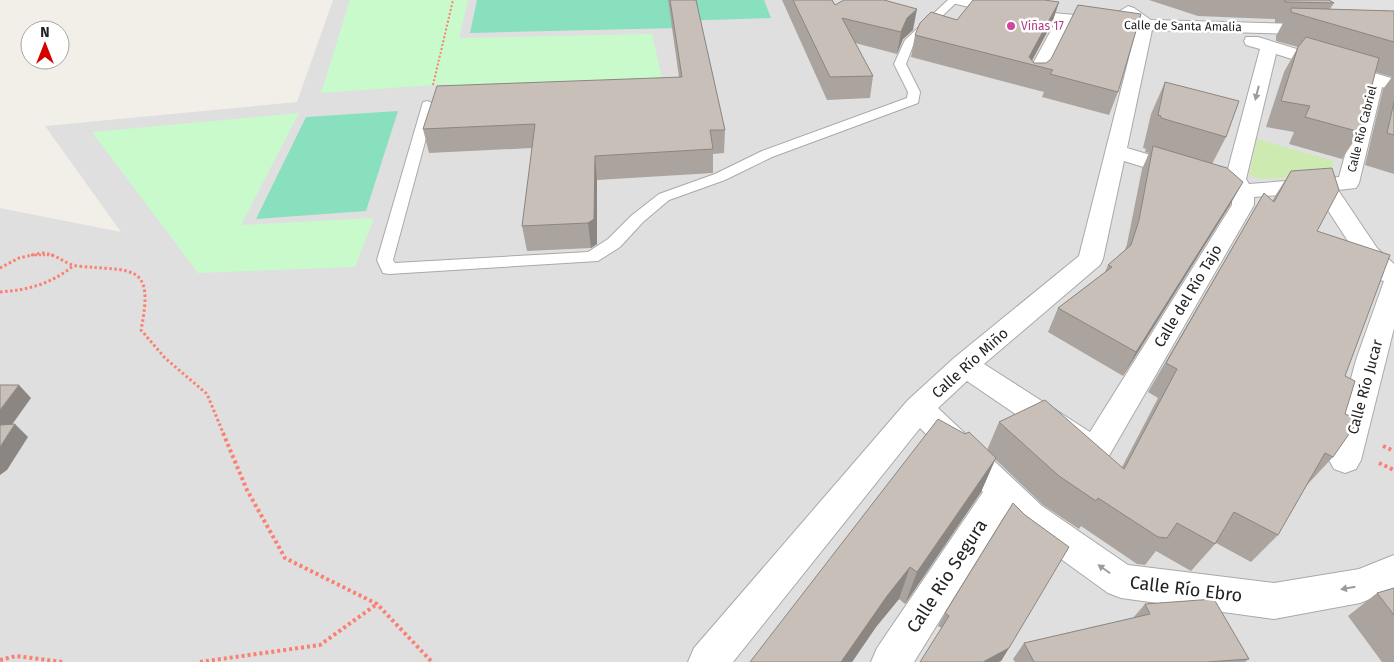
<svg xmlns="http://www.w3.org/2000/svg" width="1394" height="662" font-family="'Fira Sans',sans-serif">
	<rect width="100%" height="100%" fill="#f2efe9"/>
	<polygon fill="#e0dfdf" points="333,0 1394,0 1394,662 0,662 0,208 121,232 45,126 297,102"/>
	<polygon fill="#cdebb0" points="1257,139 1334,161 1329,176 1260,179 1249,175"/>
	<g fill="#c8facc">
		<polygon points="350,0 468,0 459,38 652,34 663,83 454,90 446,84 321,93"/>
		<polygon points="299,113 241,225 374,218 355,267 198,273 92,132"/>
	</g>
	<g fill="#88e0be">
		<polygon points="477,0 764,0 771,18 676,21 676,28 470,33"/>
		<polygon points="398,111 366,211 256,219 306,117"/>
	</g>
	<polygon fill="#e2e2e2" points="1321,0 1394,0 1394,24 1348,23"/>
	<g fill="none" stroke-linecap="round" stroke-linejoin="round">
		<g stroke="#a9a9a9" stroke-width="2">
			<polygon id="lane" points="948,0 959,0 914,43 906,64 920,92 918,103 772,157 725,180 669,200 643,222 620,247 598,261 389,274 383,273 377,260 423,102 428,101 435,105 393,260 395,263 588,252 608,239 631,216 659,194 715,174 762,151 907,98 908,92 894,64 905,40"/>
		</g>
		<g stroke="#a9a9a9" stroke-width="2">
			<path id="street" d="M949 0H978L1042 12 1130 20 1120 11 1128 6 1134 8 1151 20 1298 24 1304 26 1306 29 1304 32 1298 34 1152 30 1127 148 1190 167 1193 172 1190 177 1182 179 1124 161 1103 259 1100 265 984 364 1090 432 1232 205V195L1218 191 1215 186 1218 181 1225 180 1260 49 1246 45 1244 41 1246 37H1258L1394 79V91L1382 87 1359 183 1356 188 1338 190 1377 248 1394 264V328L1361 460 1356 469 1345 473 1334 469 1329 460 1356 360 1384 281 1380 280 1359 258 1316 192 1254 197V205L1106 461 1095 465 1084 461 967 381 938 408 1042 506 1128 565 1274 583 1359 569 1394 555V589L1360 603 1274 619 1121 598 1108 593 1018 528 1005 515 914 662H871L877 648 983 492 920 428 733 662H688L694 648 908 400 954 358 1079 256 1136 30 1070 24 1042 80 1039 84H1027L1024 80 1055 23 999 14 952 3ZM1276 54 1365 82 1339 177 1249 184 1246 179Z"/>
		</g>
		<polyline stroke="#fa8072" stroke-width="2" stroke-dasharray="2 2" stroke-linecap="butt" points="433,85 453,0"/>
		<polyline stroke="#fa8072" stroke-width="2.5" stroke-dasharray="2 2" stroke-linecap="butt" points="31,255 53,255"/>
		<g stroke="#fa8072" stroke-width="3" stroke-dasharray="2.5 2.5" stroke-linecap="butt">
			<path d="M42 253C58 254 65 265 78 266 132 272 155 261 141 330L165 358 207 394 224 435"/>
			<polyline points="0,268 19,258 41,253"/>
			<path d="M0 292C28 290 51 284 73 266"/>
		</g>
		<g stroke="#fa8072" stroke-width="4" stroke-dasharray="3 3" stroke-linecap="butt">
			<polyline points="223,433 247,490 285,558 377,604 432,662"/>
			<polyline points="1383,446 1394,451"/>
			<polyline points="1379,463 1394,470"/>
			<polyline points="0,660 16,656 63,662"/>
			<polyline points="200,662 320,645 377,604"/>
		</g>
		<use href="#lane" fill="#fff" fill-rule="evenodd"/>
		<use href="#street" fill="#fff" fill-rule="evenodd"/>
	</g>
	<g fill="#aba49e">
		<polygon points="668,0 696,0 725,130 724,153 713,154 713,173 597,180 597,244 591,248 527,251 522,226 532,148 429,153 423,129 679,77"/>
		<polygon points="782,0 832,0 835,5 913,30 903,39 897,54 855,43 873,76 870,98 827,100"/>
		<polygon points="1149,0 1329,0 1334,3 1330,9 1394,11 1394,174 1365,165 1383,89 1392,77 1375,72 1360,132 1342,159 1289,144 1294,132 1266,127 1284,72 1298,47 1276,41 1276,36 1283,23 1275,23 1275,19 1198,16"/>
		<polygon points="1059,2 1052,23 1032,61 1034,63 1118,92 1109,115 1042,97 1044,92 911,57 915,35 957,20"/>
		<polygon points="1165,82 1226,137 1212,164 1230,205 1123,376 1048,332 1058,308 1105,272 1108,265 1125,250 1127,244 1142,169 1149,153 1145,152 1146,149 1143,148 1151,114"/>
		<polygon points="1291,171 1317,231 1345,376 1345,414 1333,457 1306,486 1278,535 1251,562 1216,543 1191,571 1156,551 1145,565 1137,564 1081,526 1079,529 1043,505 995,459 981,492 905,604 899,599 876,627 852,662 750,662 965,434 987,450 999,422 1122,467 1158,398 1148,392 1264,193 1272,201"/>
		<polygon points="1394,588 1394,662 1382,662 1348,616 1377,593"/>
		<polygon points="1145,604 1249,659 1245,662 1015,662 1013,659 1024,643 1133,618"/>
		<polygon points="945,613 1009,648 1001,661 938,626"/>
	</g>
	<g fill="#8b8681">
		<polygon points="1059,2 1052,23 1030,64 1029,57"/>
		<polygon points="917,9 913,30 903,39 897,54 901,32 907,18"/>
		<polygon points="595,156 597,180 597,244 591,248 588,223"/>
		<polygon points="1243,182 1230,205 1123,376 1136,352"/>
		<polygon points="19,385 31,398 1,440 0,438 0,410"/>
		<polygon points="15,424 28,437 7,470 0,475 0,447"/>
		<polygon points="996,458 981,492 905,604 917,572"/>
		<polygon points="910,567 899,599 876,627 852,662 841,662 887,596"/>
		<polygon points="1009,648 1001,661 999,662 983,662"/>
	</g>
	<g fill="#c7bfb8" stroke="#8b8681">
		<polygon points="670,0 696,0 725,130 710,130 713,149 595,156 594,219 588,223 522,226 535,124 423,129 437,86 682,77"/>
		<polygon points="793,0 832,0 835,5 844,0 884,0 917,9 907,18 901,32 842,18 873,76 830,77"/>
		<polygon points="973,0 1044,0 1059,2 1029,57 1034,63 1046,63 1051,59 1078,5 1141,14 1118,92 1050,74 1053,70 915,35 920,23 931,12 957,20"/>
		<polygon points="1285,0 1329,0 1334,3 1285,2"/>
		<polygon points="1291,8 1394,11 1394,42 1291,12"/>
		<polygon points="1306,37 1379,58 1360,132 1305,117 1310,106 1281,101 1298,47"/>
		<polygon points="1165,82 1239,101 1226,137 1161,118 1161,116 1158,115"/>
		<polygon points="1394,102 1394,135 1387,133"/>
		<polygon points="1153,146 1227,168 1243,182 1136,352 1058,308 1112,267 1108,265 1131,245 1139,220"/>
		<polygon points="1332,168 1339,190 1317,231 1390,255 1345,376 1355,381 1345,414 1357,419 1356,424 1333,457 1325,453 1278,535 1234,512 1215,544 1177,523 1167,538 1158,537 1098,498 1096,501 1059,476 999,422 1045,400 1124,469 1177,369 1166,363 1264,193 1274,202 1291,171"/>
		<polygon points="0,385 19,385 0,410"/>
		<polygon points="938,419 965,434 969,432 996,458 917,572 910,567 887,596 841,662 750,662"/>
		<polygon points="15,424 0,447 0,425"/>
		<polygon points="1013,503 1025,515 1069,547 1009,648 983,662 920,662 949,616 945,613"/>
		<polygon points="1394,588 1394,615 1377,593"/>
		<polygon points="1214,599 1249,659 1207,662 1034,662 1024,643 1150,614 1145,604"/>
	</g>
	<defs><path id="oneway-solid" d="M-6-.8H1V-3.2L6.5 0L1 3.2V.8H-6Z" transform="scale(1.25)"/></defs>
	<g fill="#9c9c9c">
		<use href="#oneway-solid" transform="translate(1257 93) rotate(104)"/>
		<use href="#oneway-solid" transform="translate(1104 569) rotate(-145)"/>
		<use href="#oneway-solid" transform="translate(1348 588) rotate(170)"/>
	</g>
	<circle fill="#d1479c" stroke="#fff" stroke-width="2" cx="1011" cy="26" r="5"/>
	<g text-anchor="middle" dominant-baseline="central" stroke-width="5" stroke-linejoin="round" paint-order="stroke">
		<g font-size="12" fill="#b23c85" stroke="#fff" text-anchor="start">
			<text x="1021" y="26">Viñas 17</text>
		</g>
		<g font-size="12" fill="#222" stroke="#fff">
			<text transform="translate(1183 26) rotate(1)">Calle de Santa Amalia</text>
			<text transform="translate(1362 129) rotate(-76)">Calle Río Cabriel</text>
		</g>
		<g font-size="15" fill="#222" stroke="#fff">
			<text transform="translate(1188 296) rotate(-59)">Calle del Río Tajo</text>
			<text transform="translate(970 363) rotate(-42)">Calle Río Miño</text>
			<text transform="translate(1365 387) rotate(-75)">Calle Río Jucar</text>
		</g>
		<g font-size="18" fill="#222" stroke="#fff">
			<text transform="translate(947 576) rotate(-57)">Calle Rio Segura</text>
			<text transform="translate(1186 589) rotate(7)">Calle Río Ebro</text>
		</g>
	</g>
	<g transform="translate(45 45)"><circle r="24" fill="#ffffff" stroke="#a7a7a7"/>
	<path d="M0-4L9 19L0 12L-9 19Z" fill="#d40000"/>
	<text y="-8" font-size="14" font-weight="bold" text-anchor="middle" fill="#222222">N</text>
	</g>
</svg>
